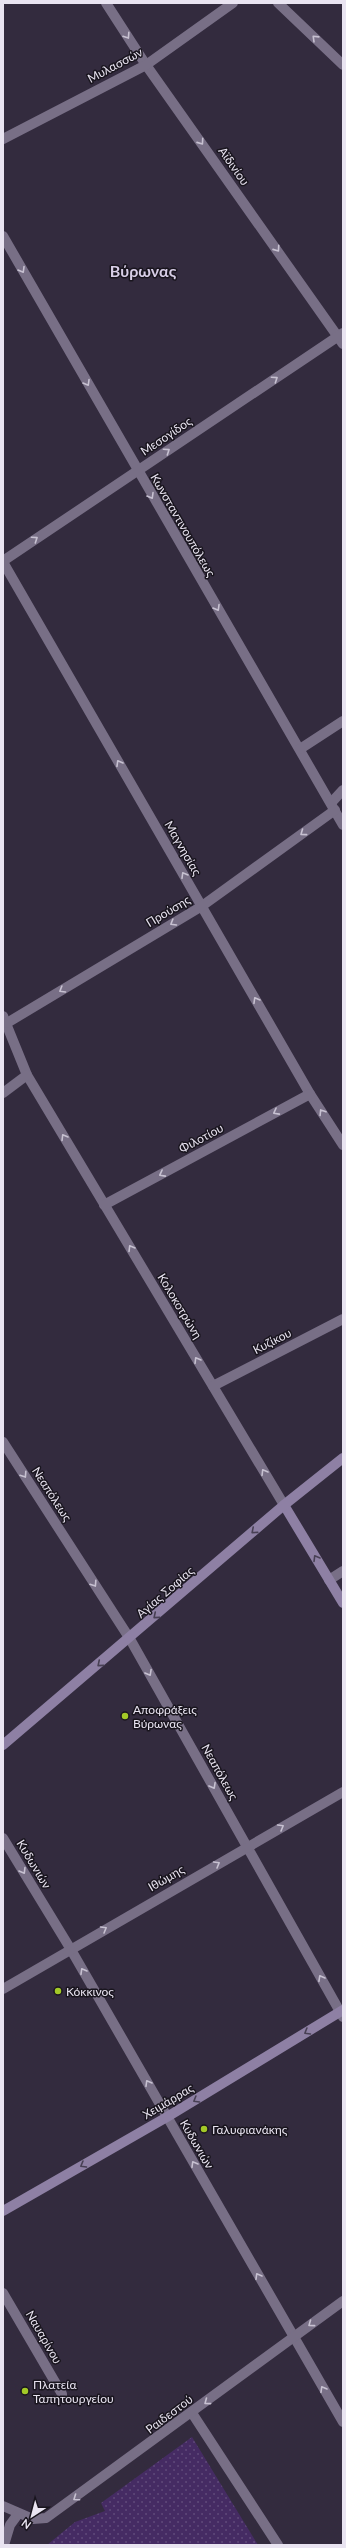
<svg xmlns="http://www.w3.org/2000/svg" width="346" height="2548" font-family="Lato,sans-serif">
	<defs>
		<pattern id="park-dots" width="8" height="8" patternUnits="userSpaceOnUse"><rect width="8" height="8" fill="#452b63"/><path d="M2 2h.1M6 6h.1" fill="none" stroke="#604a7a" stroke-width="1.8" stroke-linecap="round"/></pattern>
	</defs>
	<rect width="100%" height="100%" fill="#332b3e"/>
	<polygon fill="url(#park-dots)" points="192,2437 258,2545 47,2545 75,2522 105,2511 101,2503"/>
	<g fill="none" stroke-linecap="round" stroke-linejoin="round">
		<g stroke="#786f86" stroke-width="10">
			<polyline points="106,3 146,65 343,344"/>
			<polyline points="278,3 343,65"/>
			<polyline points="3,139 146,65 233,3"/>
			<polyline points="3,236 343,825"/>
			<polyline points="3,561 343,333"/>
			<polyline points="3,562 310,1094 343,1145"/>
			<polyline points="300,749 343,721"/>
			<polyline points="331,803 343,790"/>
			<polyline points="3,1016 27,1075 284,1505"/>
			<polyline points="7,1023 202,906 335,810"/>
			<polyline points="3,1093 27,1075"/>
			<polyline points="104,1205 310,1094"/>
			<polyline points="213,1386 343,1319"/>
			<polyline points="3,1442 130,1639 343,2017"/>
			<polyline points="329,1580 343,1571"/>
			<polyline points="3,1838 70,1948 343,2422"/>
			<polyline points="3,1989 343,1792"/>
			<polyline points="3,2293 62,2394"/>
			<polyline points="192,2413 278,2545"/>
			<polyline points="3,2506 33,2519 46,2518 343,2301"/>
			<polyline points="4,2545 10,2525 18,2514"/>
		</g>
		<g stroke="#8e80a4" stroke-width="10">
			<polyline points="284,1505 343,1603"/>
			<polyline points="3,1745 284,1505 343,1458"/>
			<polyline points="3,2211 167,2117 343,2010"/>
		</g>
	</g>
	<defs><path id="oneway-chevron" d="M-2-3.5L2.5 0L-2 3.5" fill="none" stroke-width="1.6" stroke-linecap="round" stroke-linejoin="round"/></defs>
	<g stroke="#c7c1d1">
		<use href="#oneway-chevron" transform="translate(127 36) rotate(57)"/>
		<use href="#oneway-chevron" transform="translate(315 38) rotate(-136)"/>
		<use href="#oneway-chevron" transform="translate(201 142) rotate(55)"/>
		<use href="#oneway-chevron" transform="translate(277 249) rotate(55)"/>
		<use href="#oneway-chevron" transform="translate(22 270) rotate(60)"/>
		<use href="#oneway-chevron" transform="translate(275 379) rotate(-34)"/>
		<use href="#oneway-chevron" transform="translate(87 383) rotate(60)"/>
		<use href="#oneway-chevron" transform="translate(167 451) rotate(-34)"/>
		<use href="#oneway-chevron" transform="translate(151 496) rotate(60)"/>
		<use href="#oneway-chevron" transform="translate(35 539) rotate(-34)"/>
		<use href="#oneway-chevron" transform="translate(217 608) rotate(60)"/>
		<use href="#oneway-chevron" transform="translate(119 763) rotate(-120)"/>
		<use href="#oneway-chevron" transform="translate(303 833) rotate(144)"/>
		<use href="#oneway-chevron" transform="translate(184 875) rotate(-120)"/>
		<use href="#oneway-chevron" transform="translate(173 923) rotate(149)"/>
		<use href="#oneway-chevron" transform="translate(62 990) rotate(149)"/>
		<use href="#oneway-chevron" transform="translate(256 1000) rotate(-120)"/>
		<use href="#oneway-chevron" transform="translate(276 1112) rotate(152)"/>
		<use href="#oneway-chevron" transform="translate(322 1112) rotate(-122)"/>
		<use href="#oneway-chevron" transform="translate(64 1137) rotate(-121)"/>
		<use href="#oneway-chevron" transform="translate(162 1174) rotate(152)"/>
		<use href="#oneway-chevron" transform="translate(131 1248) rotate(-121)"/>
		<use href="#oneway-chevron" transform="translate(197 1360) rotate(-121)"/>
		<use href="#oneway-chevron" transform="translate(264 1472) rotate(-121)"/>
		<use href="#oneway-chevron" transform="translate(24 1475) rotate(57)"/>
		<use href="#oneway-chevron" transform="translate(94 1584) rotate(57)"/>
		<use href="#oneway-chevron" transform="translate(149 1673) rotate(61)"/>
		<use href="#oneway-chevron" transform="translate(213 1786) rotate(61)"/>
		<use href="#oneway-chevron" transform="translate(281 1827) rotate(-30)"/>
		<use href="#oneway-chevron" transform="translate(217 1864) rotate(-30)"/>
		<use href="#oneway-chevron" transform="translate(23 1871) rotate(59)"/>
		<use href="#oneway-chevron" transform="translate(104 1929) rotate(-30)"/>
		<use href="#oneway-chevron" transform="translate(83 1971) rotate(-120)"/>
		<use href="#oneway-chevron" transform="translate(321 1978) rotate(-119)"/>
		<use href="#oneway-chevron" transform="translate(148 2083) rotate(-120)"/>
		<use href="#oneway-chevron" transform="translate(194 2164) rotate(-120)"/>
		<use href="#oneway-chevron" transform="translate(258 2276) rotate(-120)"/>
		<use href="#oneway-chevron" transform="translate(311 2324) rotate(144)"/>
		<use href="#oneway-chevron" transform="translate(323 2389) rotate(-120)"/>
		<use href="#oneway-chevron" transform="translate(207 2402) rotate(143)"/>
		<use href="#oneway-chevron" transform="translate(76 2498) rotate(145)"/>
	</g>
	<g stroke="#484054">
		<use href="#oneway-chevron" transform="translate(254 1531) rotate(139)"/>
		<use href="#oneway-chevron" transform="translate(316 1558) rotate(-121)"/>
		<use href="#oneway-chevron" transform="translate(156 1616) rotate(140)"/>
		<use href="#oneway-chevron" transform="translate(100 1664) rotate(140)"/>
		<use href="#oneway-chevron" transform="translate(307 2032) rotate(149)"/>
		<use href="#oneway-chevron" transform="translate(196 2100) rotate(149)"/>
		<use href="#oneway-chevron" transform="translate(83 2165) rotate(150)"/>
	</g>
	<g fill="#a3c927" stroke="#19151e" stroke-width="1.5">
		<circle cx="125" cy="1716" r="4"/>
		<circle cx="58" cy="1991" r="4"/>
		<circle cx="204" cy="2129" r="4"/>
		<circle cx="25" cy="2391" r="4"/>
	</g>
	<g text-anchor="middle" dominant-baseline="central" stroke-width="3" stroke-linejoin="round" paint-order="stroke">
		<g font-size="12" fill="#e9e4f1" stroke="#19151e">
			<text transform="translate(115 65) rotate(-28)">Μυλασσών</text>
			<text transform="translate(234 166) rotate(55)">Αϊδινίου</text>
			<text transform="translate(166 436) rotate(-34)">Μεσογίδος</text>
			<text transform="translate(183 525) rotate(60)">Κωνσταντινουπόλεως</text>
			<text transform="translate(183 848) rotate(60)">Μαγνησίας</text>
			<text transform="translate(168 911) rotate(-31)">Προύσης</text>
			<text transform="translate(201 1138) rotate(-28)">Φιλοτίου</text>
			<text transform="translate(180 1306) rotate(59)">Κολοκοτρώνη</text>
			<text transform="translate(272 1341) rotate(-27)">Κυζίκου</text>
			<text transform="translate(52 1494) rotate(57)">Νεαπόλεως</text>
			<text transform="translate(165 1592) rotate(-41)">Αγίας Σοφίας</text>
			<text transform="translate(220 1772) rotate(61)">Νεαπόλεως</text>
			<text transform="translate(34 1864) rotate(59)">Κυδωνιών</text>
			<text transform="translate(166 1878) rotate(-30)">Ιθώμης</text>
			<text transform="translate(168 2101) rotate(-31)">Χειμάρρας</text>
			<text transform="translate(197 2144) rotate(60)">Κυδωνιών</text>
			<text transform="translate(44 2337) rotate(60)">Ναυαρίνου</text>
			<text transform="translate(169 2414) rotate(-37)">Ραιδεστού</text>
		</g>
		<g font-size="12" fill="#e9e4f1" stroke="#19151e" text-anchor="start">
			<text x="133" y="1709">Αποφράξεις<tspan x="133" dy="14">Βύρωνας</tspan></text>
			<text x="66" y="1991">Κόκκινος</text>
			<text x="212" y="2129">Γαλυφιανάκης</text>
			<text x="33" y="2384">Πλατεία<tspan x="33" dy="14">Ταπητουργείου</tspan></text>
		</g>
		<g font-size="16" font-weight="bold" fill="#d8cee7" stroke="#19151e">
			<text x="143" y="270">Βύρωνας</text>
		</g>
	</g>
	<rect width="346" height="2548" fill="none" stroke="#e9e4f1" stroke-width="8"/>
	<g transform="translate(32 2516) rotate(216)" stroke="#19151e" stroke-width="3" paint-order="stroke">
	<path d="M0-3L7 15L0 10L-7 15Z" fill="#e9e4f1"/>
	<text y="-6" font-size="11" font-weight="bold" text-anchor="middle" fill="#e9e4f1">N</text>
	</g>
</svg>
